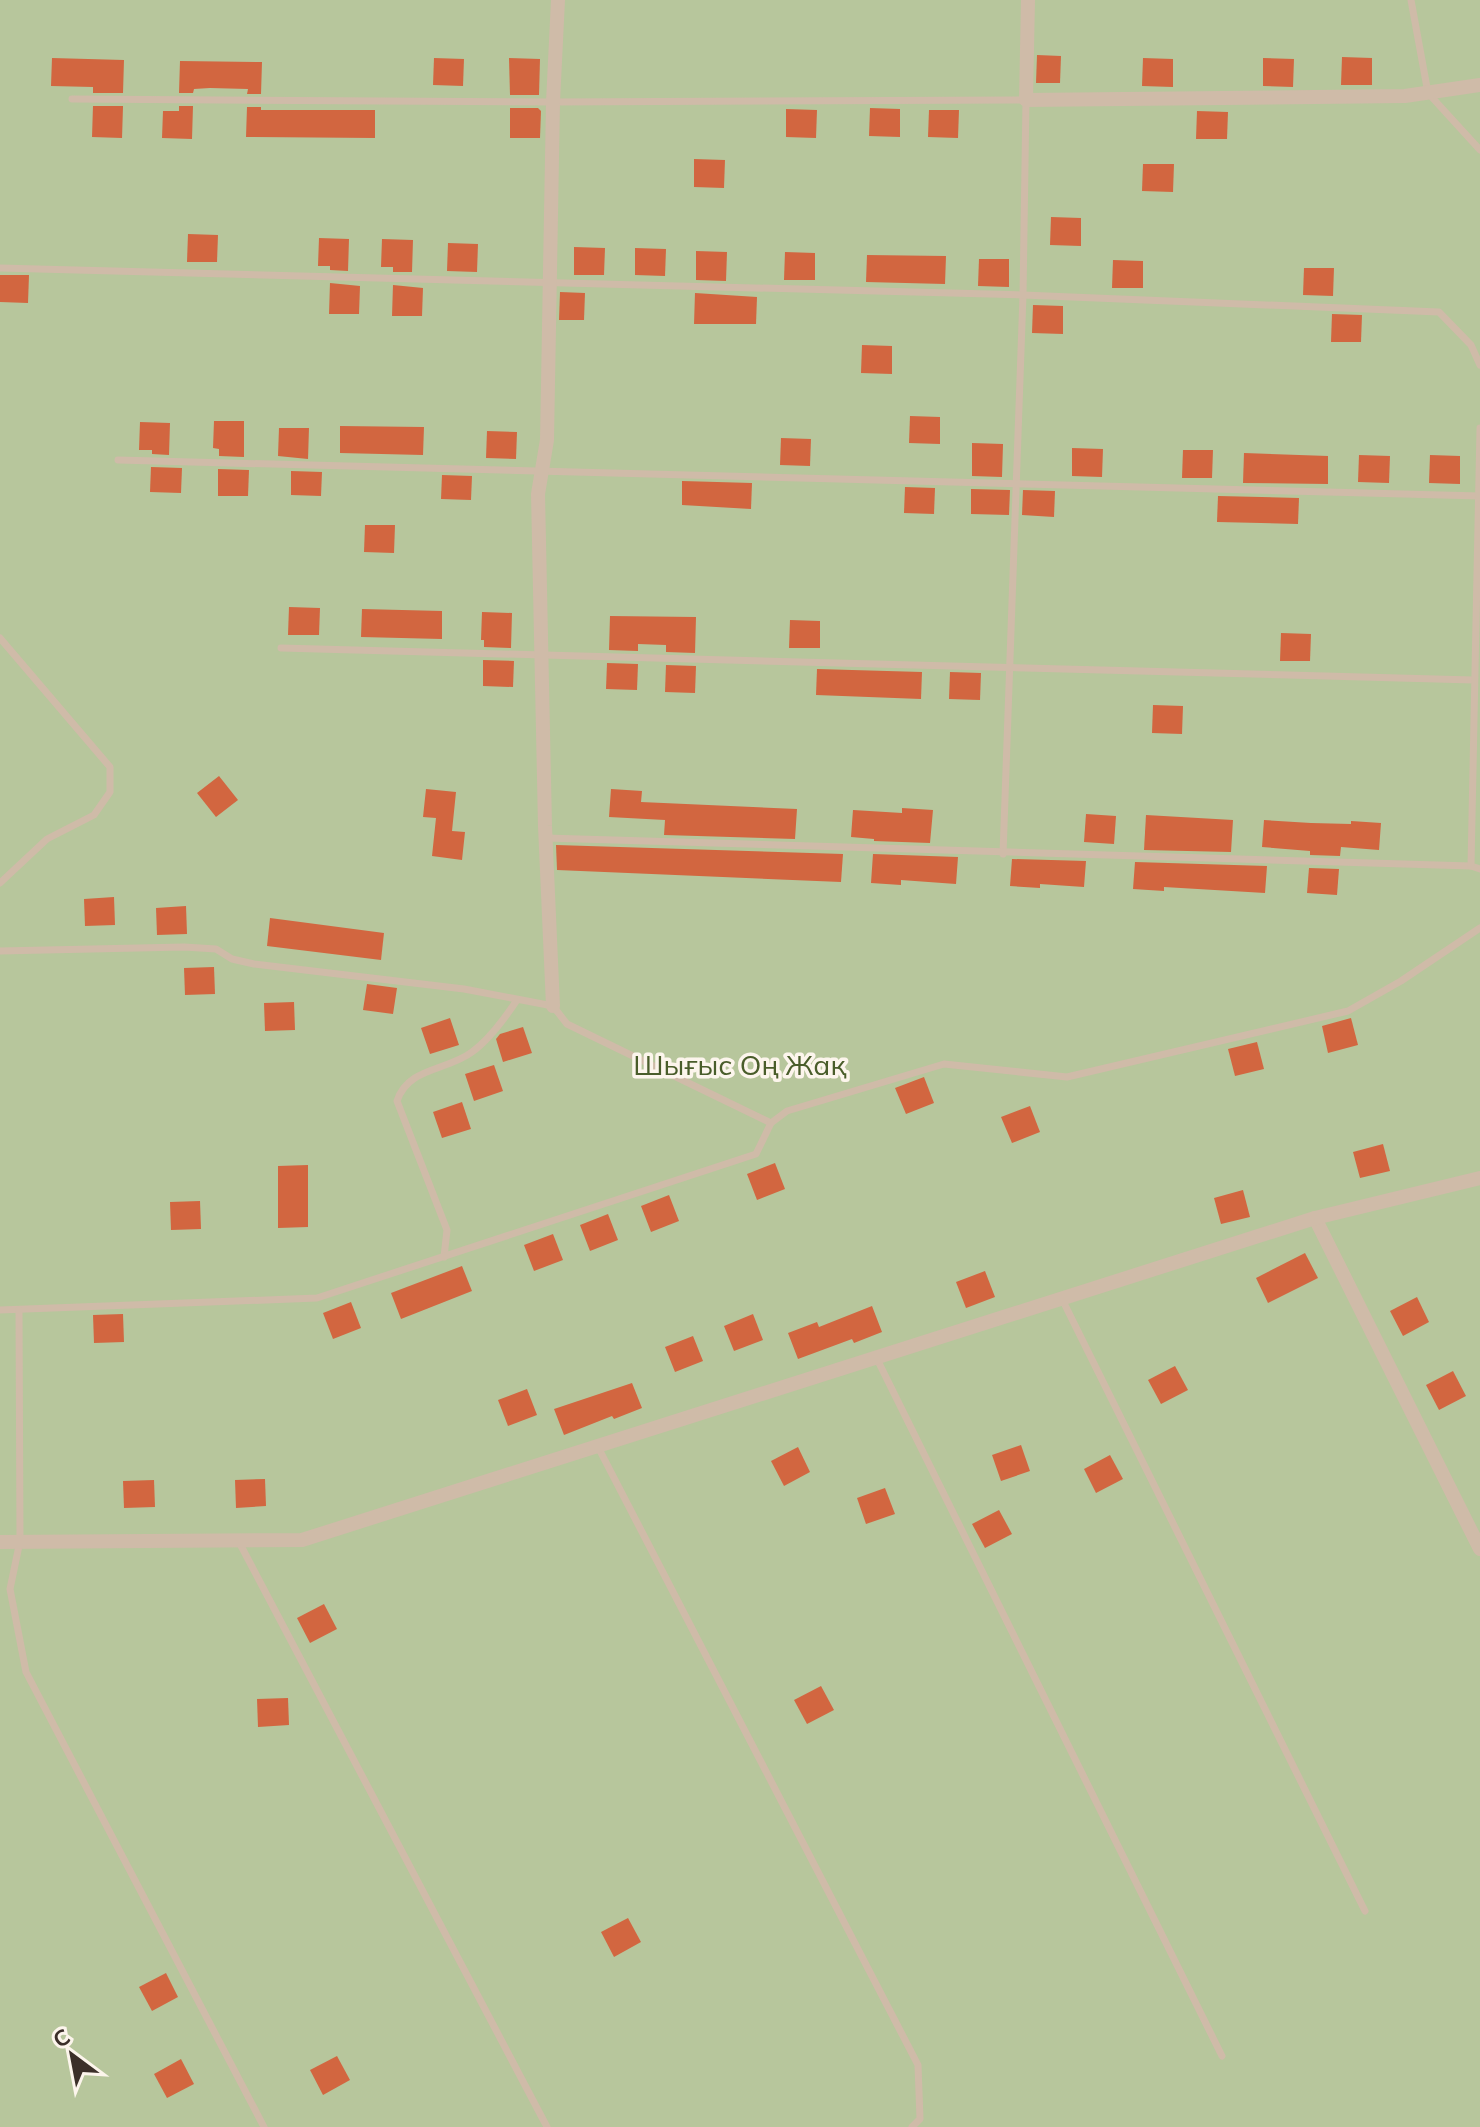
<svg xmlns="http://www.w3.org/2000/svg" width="1480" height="2127" font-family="Mulish,sans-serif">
	<rect width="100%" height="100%" fill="#f5ebde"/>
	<rect fill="#b7c69c" x="0" y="0" width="1480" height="2127"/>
	<g fill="#d26640">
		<polygon points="1037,55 1061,56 1060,83 1036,83"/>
		<polygon points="1342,57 1372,58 1372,85 1341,85"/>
		<polygon points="52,58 124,60 123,93 93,93 93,87 51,86"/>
		<polygon points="434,58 464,59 463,86 433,85"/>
		<polygon points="509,58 540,59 539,95 510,95"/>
		<polygon points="1143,58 1173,59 1173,87 1142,86"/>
		<polygon points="1263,58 1294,59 1293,87 1263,86"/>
		<polygon points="180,61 262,62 261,94 247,94 248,89 210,88 194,89 193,93 179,93"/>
		<polygon points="93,106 123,106 122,138 92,137"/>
		<polygon points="179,106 193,106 192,139 162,138 163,111 179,111"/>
		<polygon points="247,107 261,107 261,110 375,110 375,138 246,137"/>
		<polygon points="510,108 538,108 541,111 540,138 510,138"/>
		<polygon points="870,108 900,109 900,137 869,136"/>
		<polygon points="786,109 817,110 816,138 786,137"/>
		<polygon points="929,110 959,110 958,138 928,137"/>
		<polygon points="1197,111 1228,112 1227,139 1196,139"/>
		<polygon points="694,159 725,160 724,188 694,187"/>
		<polygon points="1143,164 1174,164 1173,192 1142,191"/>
		<polygon points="1051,217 1081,218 1081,246 1050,245"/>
		<polygon points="188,234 218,235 217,262 187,262"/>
		<polygon points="319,238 349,239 348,271 330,270 330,266 318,266"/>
		<polygon points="382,239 413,240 412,272 393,272 393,267 381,267"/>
		<polygon points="448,243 478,244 477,272 447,271"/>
		<polygon points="574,247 605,248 604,275 574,275"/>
		<polygon points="635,248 666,249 665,276 635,275"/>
		<polygon points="696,251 727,252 726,281 696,280"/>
		<polygon points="785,252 815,253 815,280 784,280"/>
		<polygon points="867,255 946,256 945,284 866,282"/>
		<polygon points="979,259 1009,259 1009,287 978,286"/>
		<polygon points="1113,260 1143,261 1143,288 1112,288"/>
		<polygon points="1304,268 1334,268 1333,296 1303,295"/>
		<polygon points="0,275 29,275 28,303 0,302"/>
		<polygon points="330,283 360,286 359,314 329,314"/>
		<polygon points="393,285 423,288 422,316 392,316"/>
		<polygon points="560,292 585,293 584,320 559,320"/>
		<polygon points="695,293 757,297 756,324 694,324"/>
		<polygon points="1033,305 1063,306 1063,334 1032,333"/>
		<polygon points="1332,314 1362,315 1361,342 1331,342"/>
		<polygon points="862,345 892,346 892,374 861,373"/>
		<polygon points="910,416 940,417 940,444 909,443"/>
		<polygon points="214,421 244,421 244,457 219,456 219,449 213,448"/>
		<polygon points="140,422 170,423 169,455 152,454 152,450 139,450"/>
		<polygon points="340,426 424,427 423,455 340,453"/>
		<polygon points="279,428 309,428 308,459 278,456"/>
		<polygon points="487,431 517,432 516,459 486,458"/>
		<polygon points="781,438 811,439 810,466 780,465"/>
		<polygon points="972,443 1003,444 1002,477 972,476"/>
		<polygon points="1072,448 1103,449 1102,477 1072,476"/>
		<polygon points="1183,450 1213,450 1212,478 1182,478"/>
		<polygon points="1244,453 1328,456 1328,484 1243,483"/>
		<polygon points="1359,455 1390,456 1389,483 1358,482"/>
		<polygon points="1430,455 1460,456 1460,484 1429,483"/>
		<polygon points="151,467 182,468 181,493 150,492"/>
		<polygon points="218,469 249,470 248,496 218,496"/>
		<polygon points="291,471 322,472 321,496 291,495"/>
		<polygon points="442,475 472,476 471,500 441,499"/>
		<polygon points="682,481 752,483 751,509 682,505"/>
		<polygon points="905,487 935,488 934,514 904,513"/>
		<polygon points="971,489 1010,490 1009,515 971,514"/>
		<polygon points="1023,490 1055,491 1054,517 1022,515"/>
		<polygon points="1218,496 1299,498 1298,524 1217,522"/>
		<polygon points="365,525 395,525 394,553 364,552"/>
		<polygon points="289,607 320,608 319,635 288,635"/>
		<polygon points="362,609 442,611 442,639 361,637"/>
		<polygon points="482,612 512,613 511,648 484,647 484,640 481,640"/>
		<polygon points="610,616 696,617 695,653 666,652 666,645 638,644 638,651 609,650"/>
		<polygon points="790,620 820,621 820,648 789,648"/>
		<polygon points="1281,633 1311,634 1310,661 1280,661"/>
		<polygon points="483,660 514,661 513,687 483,686"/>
		<polygon points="607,663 638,664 637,690 606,689"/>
		<polygon points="666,665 696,666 695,693 665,692"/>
		<polygon points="817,669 922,672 921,699 816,695"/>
		<polygon points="950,672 981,673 980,700 949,699"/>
		<polygon points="1153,705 1183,706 1182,734 1152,733"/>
		<polygon points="219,776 238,800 216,817 197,793"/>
		<polygon points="426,789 456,792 452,831 465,832 462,860 432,856 436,818 423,817"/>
		<polygon points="611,789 642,791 641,802 797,809 795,839 664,835 665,820 609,817"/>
		<polygon points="902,808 933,810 930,843 874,841 874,839 851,837 853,810 902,813"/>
		<polygon points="1086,814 1116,816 1114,844 1084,842"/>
		<polygon points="1146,815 1233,820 1231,852 1144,850"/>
		<polygon points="1264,820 1311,823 1351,824 1351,821 1381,823 1379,850 1341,847 1340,856 1310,855 1310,851 1262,847"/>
		<polygon points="556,845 843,854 841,882 557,870"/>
		<polygon points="873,854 958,857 956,884 901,880 901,885 871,883"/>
		<polygon points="1012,859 1086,861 1084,887 1040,884 1040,888 1010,886"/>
		<polygon points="1135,862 1267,866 1265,893 1164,887 1164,891 1133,889"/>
		<polygon points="1309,868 1339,869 1337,895 1307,893"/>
		<polygon points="114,897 115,925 85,926 84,899"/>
		<polygon points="186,906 187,934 157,935 156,908"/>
		<polygon points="270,918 384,933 381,960 267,946"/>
		<polygon points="214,967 215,994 185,995 184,968"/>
		<polygon points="367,984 397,988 393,1014 363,1010"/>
		<polygon points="294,1002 295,1030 265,1031 264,1003"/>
		<polygon points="450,1018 459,1045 430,1054 421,1028"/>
		<polygon points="1351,1018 1358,1045 1328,1053 1322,1026"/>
		<polygon points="523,1027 532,1053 503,1062 496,1039 500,1034"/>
		<polygon points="1257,1042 1264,1069 1235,1076 1228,1049"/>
		<polygon points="494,1065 503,1091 474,1101 465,1074"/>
		<polygon points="924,1077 934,1103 906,1114 895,1088"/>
		<polygon points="462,1102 471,1129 442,1138 433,1112"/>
		<polygon points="1030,1106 1040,1132 1012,1143 1001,1117"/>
		<polygon points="1383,1144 1390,1171 1360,1178 1353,1152"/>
		<polygon points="775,1163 785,1189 757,1200 747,1174"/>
		<polygon points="308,1165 308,1227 278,1228 278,1166"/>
		<polygon points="1243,1190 1250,1217 1221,1224 1214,1198"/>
		<polygon points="669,1195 679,1221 651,1232 641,1206"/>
		<polygon points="200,1201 201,1229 171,1230 170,1202"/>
		<polygon points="608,1214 618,1240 590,1251 580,1225"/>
		<polygon points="553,1234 563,1260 534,1271 524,1245"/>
		<polygon points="1305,1253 1318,1278 1268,1303 1256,1278"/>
		<polygon points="462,1266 472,1291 401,1319 391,1293"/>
		<polygon points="985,1271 995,1297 966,1308 956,1282"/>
		<polygon points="1417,1297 1429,1322 1403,1336 1390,1311"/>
		<polygon points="351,1302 361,1328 333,1339 323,1313"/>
		<polygon points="872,1306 882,1332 854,1343 852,1339 798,1359 788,1333 817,1322 819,1327"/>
		<polygon points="123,1314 124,1342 94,1343 93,1315"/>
		<polygon points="753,1314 763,1340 734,1351 724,1326"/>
		<polygon points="693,1336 703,1361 675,1372 665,1347"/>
		<polygon points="1175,1366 1188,1390 1161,1404 1148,1380"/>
		<polygon points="1453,1371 1466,1396 1439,1410 1426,1385"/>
		<polygon points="632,1383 642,1408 614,1419 612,1416 564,1435 554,1409"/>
		<polygon points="527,1389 537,1415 508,1426 498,1400"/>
		<polygon points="1021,1445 1030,1471 1001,1481 992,1455"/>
		<polygon points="798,1447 810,1472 784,1486 771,1461"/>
		<polygon points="1110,1455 1123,1479 1096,1493 1084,1469"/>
		<polygon points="265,1479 266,1506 236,1508 235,1480"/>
		<polygon points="154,1480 155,1507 124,1508 123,1481"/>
		<polygon points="885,1488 895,1514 866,1524 857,1498"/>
		<polygon points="999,1510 1012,1534 985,1548 972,1524"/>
		<polygon points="324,1604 337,1629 310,1643 297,1618"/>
		<polygon points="821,1686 834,1710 807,1724 794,1700"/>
		<polygon points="288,1698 289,1725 258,1727 257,1699"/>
		<polygon points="628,1918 641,1942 614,1957 601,1932"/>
		<polygon points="166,1973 178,1997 152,2011 139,1987"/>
		<polygon points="337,2056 350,2080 323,2095 310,2070"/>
		<polygon points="181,2059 194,2084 167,2098 154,2074"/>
	</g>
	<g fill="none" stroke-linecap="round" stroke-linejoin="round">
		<g stroke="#cfbba8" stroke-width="7">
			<polyline points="1411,0 1428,93 1480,150"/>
			<polyline points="72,99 553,102 1026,100 1023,295 1003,854"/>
			<polyline points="0,268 1023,295 1439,312 1471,345 1480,365"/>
			<polyline points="118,460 1480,496"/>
			<polyline points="0,638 110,767 110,792 94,815 47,839 0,883"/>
			<polyline points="281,648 1473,680"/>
			<polyline points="546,838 1471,866 1480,869"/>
			<polyline points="1471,866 1480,428"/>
			<polyline points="0,951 184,947 216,949 232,959 254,964 464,989 553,1006 567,1024 771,1123"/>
			<path d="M444 1257 447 1230 397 1101C408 1067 447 1071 472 1052 490 1039 505 1018 517 1000"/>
			<polyline points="1062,1299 1365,1911"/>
			<polyline points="0,1310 317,1298 756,1154 771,1123 787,1111 944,1064 1067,1077 1348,1011 1401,981 1480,928"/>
			<polyline points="19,1310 20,1541 10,1589 26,1672 264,2127"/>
			<polyline points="876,1357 1222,2056"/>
			<polyline points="598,1447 918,2065 920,2119 912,2127"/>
			<polyline points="239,1542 547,2127"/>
		</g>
		<g stroke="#cfbba8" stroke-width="14">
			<polyline points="1028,0 1026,100 1405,96 1480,85"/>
			<polyline points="553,1006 545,826 538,494 547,440 553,102 558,0"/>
			<polyline points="1315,1218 1480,1549"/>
			<polyline points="0,1542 302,1540 1315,1218 1480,1178"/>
		</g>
	</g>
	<g text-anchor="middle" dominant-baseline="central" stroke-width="7" stroke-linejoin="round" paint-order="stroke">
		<g font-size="28" fill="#495d2a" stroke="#fcf5ec">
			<text x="740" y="1064">Шығыс Оң Жақ</text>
		</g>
	</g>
	<g transform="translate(72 2055) rotate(328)" stroke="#fcf5ec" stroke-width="6" paint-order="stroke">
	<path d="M0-6L14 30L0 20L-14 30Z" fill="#3b2f29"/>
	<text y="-12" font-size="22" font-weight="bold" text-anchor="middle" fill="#3b2f29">С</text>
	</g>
</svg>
